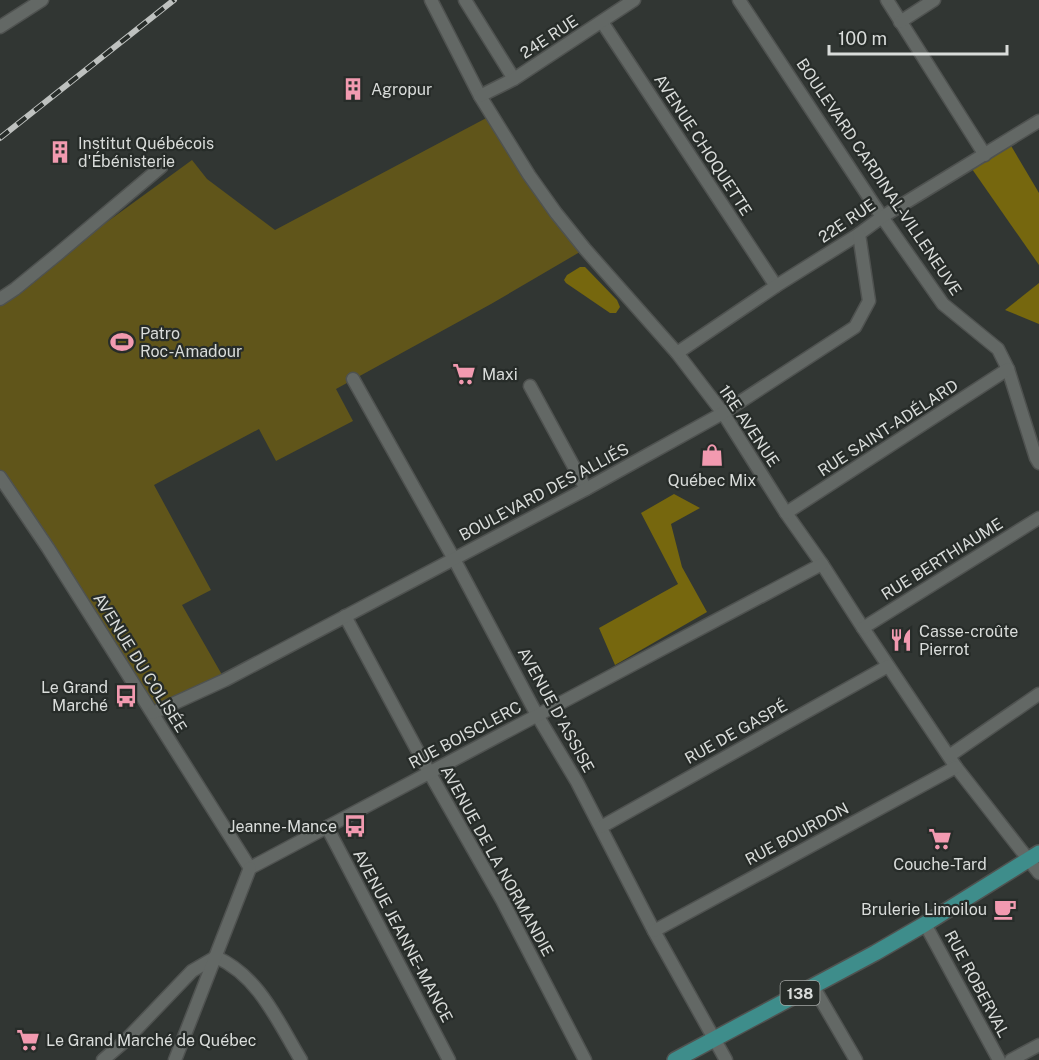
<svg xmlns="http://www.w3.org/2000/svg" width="1039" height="1060" font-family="'Public Sans',sans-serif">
	<rect width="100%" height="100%" fill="#313633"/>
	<polygon fill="#60551a" points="492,115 585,249 491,304 336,389 353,421 276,461 259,429 154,485 211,590 182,605 225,680 153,713 0,480 0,299 15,289 192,160 207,179 275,230"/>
	<g fill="#76670e">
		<polygon points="1010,144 1039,193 1039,265 972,169"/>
		<polygon points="580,267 585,267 617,300 620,307 616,313 610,313 566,283 564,280 567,275"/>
		<polygon points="1039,283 1039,324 1005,310"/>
		<polygon points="674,494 700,508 671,524 682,567 707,612 615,665 599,628 678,584 641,513"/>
	</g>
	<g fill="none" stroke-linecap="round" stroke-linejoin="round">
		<g stroke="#4f5250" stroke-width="15">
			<g id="minor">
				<polyline points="431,0 480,96 529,175 556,213 585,249 677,353 723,413 786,513 822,564 863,628 956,767 1039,873"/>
				<polyline points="465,0 514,79"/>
				<polyline points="739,0 882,217 943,304 998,349 1008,369 1036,458 1039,463"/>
				<polyline points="887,0 985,155"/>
				<polyline points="602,22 776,286"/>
				<polyline points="900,22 934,0"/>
				<polyline points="0,27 42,0"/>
				<polyline points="480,96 514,79 634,0"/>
				<polyline points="0,299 15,289 59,253 161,167"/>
				<polyline points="677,353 776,286 859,234 882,217 1039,121"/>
				<polyline points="353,379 454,559 537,715 577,782 654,931 726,1060"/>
				<polyline points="530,386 586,489"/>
				<polyline points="0,477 48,548 250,868"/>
				<polyline points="786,513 1008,369"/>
				<polyline points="345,616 429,772 502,900 585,1060"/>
				<polyline points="863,628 1039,518"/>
				<polyline points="153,713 225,680 586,489 723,413 855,327 869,301 859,234"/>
				<polyline points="949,756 1039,694"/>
				<polyline points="327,827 449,1060"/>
				<polyline points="601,827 888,666"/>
				<polyline points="250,868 822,564"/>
				<polyline points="925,924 999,1060"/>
				<polyline points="654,931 956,767"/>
				<path d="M216 957C259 976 278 1022 301 1060"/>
				<polyline points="813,986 856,1060"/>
				<polyline points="103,1060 125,1041 192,971 216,957"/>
				<polyline points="175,1060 250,868"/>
				<polyline points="1011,1060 1039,1045"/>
			</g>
		</g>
		<g stroke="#4f5250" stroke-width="18">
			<polyline id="major" points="675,1060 875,953 925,924 1039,853"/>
		</g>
		<use href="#minor" stroke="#636865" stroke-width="12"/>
		<use href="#major" stroke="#3e8d8b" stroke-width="15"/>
		<g stroke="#bec1bf" stroke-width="6">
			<polyline id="rail" points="0,138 174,0"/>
		</g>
		<use href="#rail" stroke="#272c29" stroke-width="4" stroke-dasharray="11" stroke-linecap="butt"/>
	</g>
	<defs>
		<g id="building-bare" transform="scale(1.8)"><path d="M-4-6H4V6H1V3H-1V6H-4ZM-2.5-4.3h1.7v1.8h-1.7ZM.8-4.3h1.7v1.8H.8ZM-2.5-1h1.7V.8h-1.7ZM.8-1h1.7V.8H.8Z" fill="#f29ab0" stroke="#272c29" stroke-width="2.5" paint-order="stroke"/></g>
		<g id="stadium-bare" transform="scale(1.8)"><path d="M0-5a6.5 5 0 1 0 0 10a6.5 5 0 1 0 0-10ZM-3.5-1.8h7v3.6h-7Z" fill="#f29ab0" stroke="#272c29" stroke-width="2.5" paint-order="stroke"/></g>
		<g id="supermarket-bare" transform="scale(1.8)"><path d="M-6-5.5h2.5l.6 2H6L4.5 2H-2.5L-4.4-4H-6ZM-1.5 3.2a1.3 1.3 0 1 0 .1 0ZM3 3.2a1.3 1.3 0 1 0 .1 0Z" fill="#f29ab0" stroke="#272c29" stroke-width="2.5" paint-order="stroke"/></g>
		<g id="shop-bare" transform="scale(1.8)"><path d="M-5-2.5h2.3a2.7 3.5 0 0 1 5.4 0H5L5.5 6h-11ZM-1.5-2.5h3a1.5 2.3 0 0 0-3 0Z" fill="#f29ab0" stroke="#272c29" stroke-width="2.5" paint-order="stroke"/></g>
		<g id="restaurant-bare" transform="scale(1.8)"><path d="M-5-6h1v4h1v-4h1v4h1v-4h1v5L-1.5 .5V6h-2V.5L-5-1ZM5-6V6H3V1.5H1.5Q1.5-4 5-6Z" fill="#f29ab0" stroke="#272c29" stroke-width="2.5" paint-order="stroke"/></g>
		<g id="bus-bare" transform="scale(1.8)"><path d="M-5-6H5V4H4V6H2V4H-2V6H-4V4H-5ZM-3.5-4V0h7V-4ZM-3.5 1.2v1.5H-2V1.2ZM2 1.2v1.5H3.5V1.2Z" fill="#f29ab0" stroke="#272c29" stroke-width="2.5" paint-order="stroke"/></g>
		<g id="cafe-bare" transform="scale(1.8)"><path d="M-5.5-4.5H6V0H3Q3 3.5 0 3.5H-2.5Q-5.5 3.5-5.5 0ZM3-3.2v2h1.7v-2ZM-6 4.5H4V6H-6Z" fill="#f29ab0" stroke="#272c29" stroke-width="2.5" paint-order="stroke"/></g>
	</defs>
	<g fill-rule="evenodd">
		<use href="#building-bare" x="353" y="89"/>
		<use href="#building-bare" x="60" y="152"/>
		<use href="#stadium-bare" x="122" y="342"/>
		<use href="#supermarket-bare" x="464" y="374"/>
		<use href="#shop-bare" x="712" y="455"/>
		<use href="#restaurant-bare" x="901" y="640"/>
		<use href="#bus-bare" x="126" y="696"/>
		<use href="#bus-bare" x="355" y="826"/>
		<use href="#supermarket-bare" x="940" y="839"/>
		<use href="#cafe-bare" x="1005" y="909"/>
		<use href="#supermarket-bare" x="28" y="1040"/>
	</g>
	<g text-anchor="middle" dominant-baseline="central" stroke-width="4.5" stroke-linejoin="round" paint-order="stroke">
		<rect fill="#272c29" stroke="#a4a7a5" stroke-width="1.5" x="780.5" y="981" width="39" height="24" rx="4.5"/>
		<g font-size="15" font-weight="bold" fill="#d9dcda">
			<text x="800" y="993">138</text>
		</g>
		<g font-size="16" fill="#d9dcda" stroke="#272c29">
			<text transform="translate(549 37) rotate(-33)">24E RUE</text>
			<text transform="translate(703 145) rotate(57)">AVENUE CHOQUETTE</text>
			<text transform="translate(879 177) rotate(56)">BOULEVARD CARDINAL-VILLENEUVE</text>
			<text transform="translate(847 221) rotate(-34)">22E RUE</text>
			<text transform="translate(749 426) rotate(56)">1RE AVENUE</text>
			<text transform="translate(888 428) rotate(-33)">RUE SAINT-ADÉLARD</text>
			<text transform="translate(544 492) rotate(-28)">BOULEVARD DES ALLIÉS</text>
			<text transform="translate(942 559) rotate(-32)">RUE BERTHIAUME</text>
			<text transform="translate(140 663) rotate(58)">AVENUE DU COLISÉE</text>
			<text transform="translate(556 710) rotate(61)">AVENUE D'ASSISE</text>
			<text transform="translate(736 732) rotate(-29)">RUE DE GASPÉ</text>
			<text transform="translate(465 735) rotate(-28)">RUE BOISCLERC</text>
			<text transform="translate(797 834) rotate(-28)">RUE BOURDON</text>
			<text transform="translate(497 861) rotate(61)">AVENUE DE LA NORMANDIE</text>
			<text transform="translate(403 936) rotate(62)">AVENUE JEANNE-MANCE</text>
			<text transform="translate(977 984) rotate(62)">RUE ROBERVAL</text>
		</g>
		<g font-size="16" fill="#d9dcda" stroke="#272c29" text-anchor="start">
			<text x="371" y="89">Agropur</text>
			<text x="78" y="143">Institut Québécois<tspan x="78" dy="18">d'Ébénisterie</tspan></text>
			<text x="140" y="333">Patro<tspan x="140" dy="18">Roc-Amadour</tspan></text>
			<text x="482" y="374">Maxi</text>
			<text x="712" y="480" text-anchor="middle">Québec Mix</text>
			<text x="919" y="631">Casse-croûte<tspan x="919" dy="18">Pierrot</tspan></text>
			<text x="108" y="687" text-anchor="end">Le Grand<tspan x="108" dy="18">Marché</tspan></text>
			<text x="337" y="826" text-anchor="end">Jeanne-Mance</text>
			<text x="940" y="864" text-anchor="middle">Couche-Tard</text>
			<text x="987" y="909" text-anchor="end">Brulerie Limoilou</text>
			<text x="46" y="1040">Le Grand Marché de Québec</text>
		</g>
	</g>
	<path d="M829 45v9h178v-9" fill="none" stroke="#d9dcda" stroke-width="3"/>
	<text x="838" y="45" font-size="18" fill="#d9dcda" stroke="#272c29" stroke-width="4.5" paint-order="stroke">100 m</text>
</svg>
